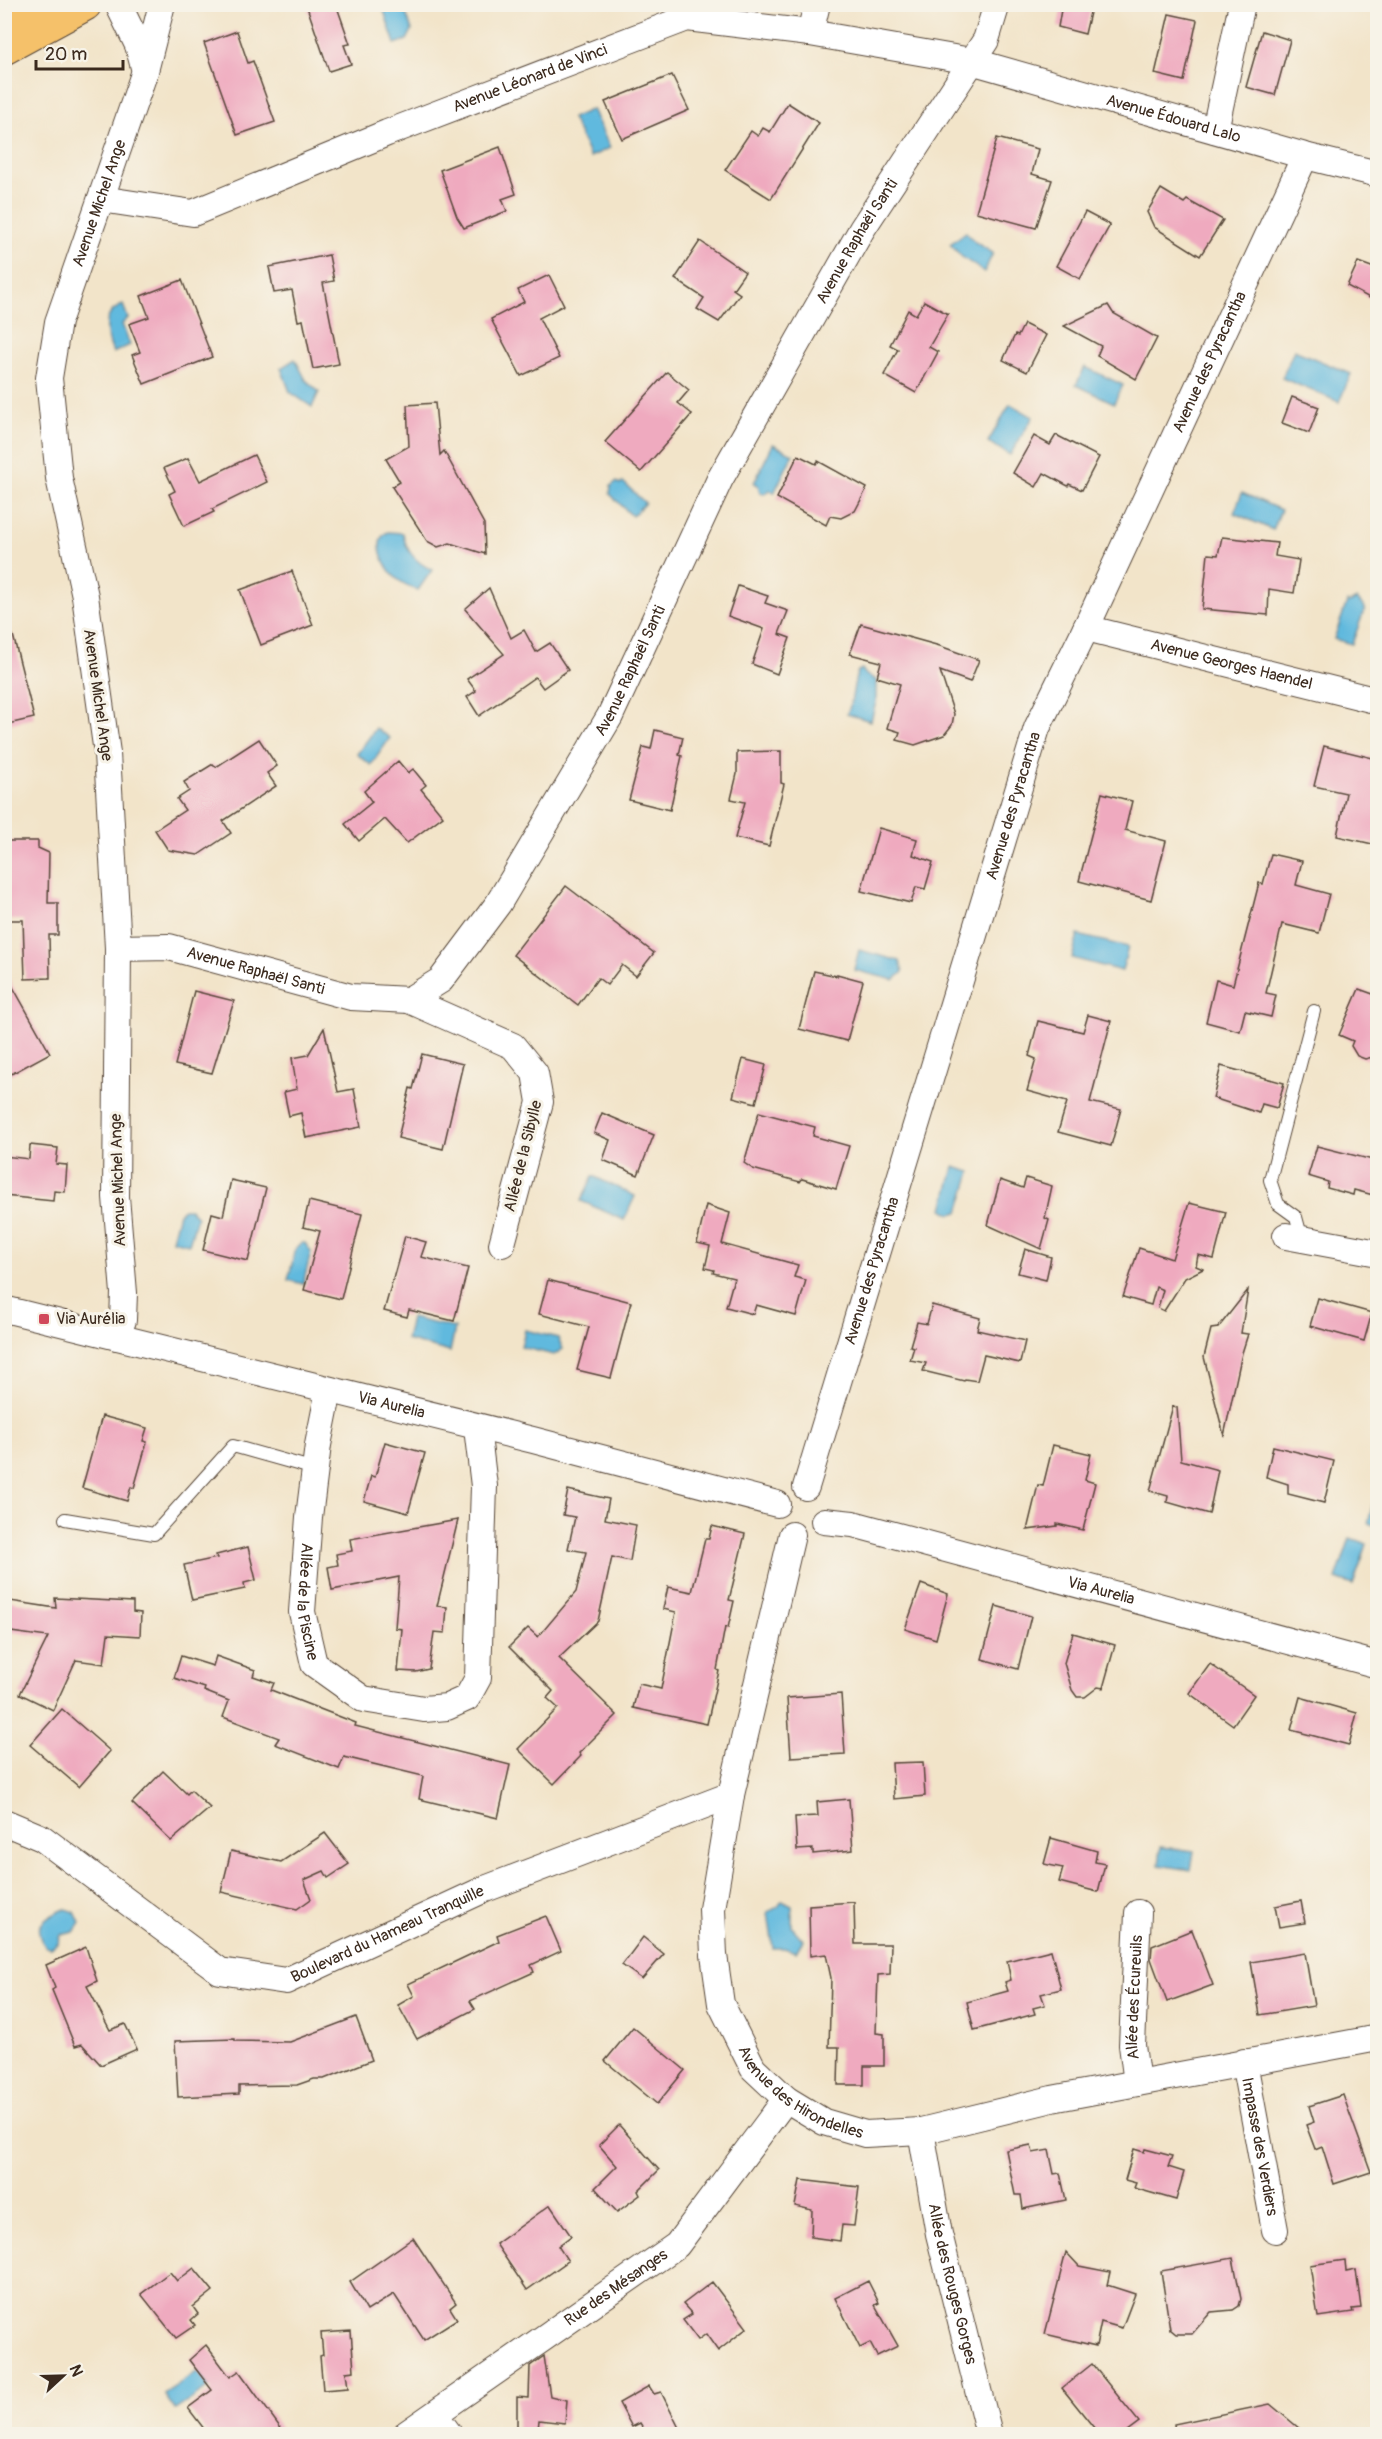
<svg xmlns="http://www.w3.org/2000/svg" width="1382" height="2439" font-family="Pangolin,sans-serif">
	<rect width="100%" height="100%" fill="#f7f3e8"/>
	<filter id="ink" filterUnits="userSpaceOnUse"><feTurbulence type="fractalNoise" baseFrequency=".0167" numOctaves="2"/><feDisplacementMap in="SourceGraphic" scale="12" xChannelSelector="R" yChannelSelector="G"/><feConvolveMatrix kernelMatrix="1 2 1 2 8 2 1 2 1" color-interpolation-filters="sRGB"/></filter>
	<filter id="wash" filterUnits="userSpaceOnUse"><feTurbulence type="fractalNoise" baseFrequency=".008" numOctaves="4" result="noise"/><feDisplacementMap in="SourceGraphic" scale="24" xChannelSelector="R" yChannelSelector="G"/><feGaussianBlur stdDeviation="1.35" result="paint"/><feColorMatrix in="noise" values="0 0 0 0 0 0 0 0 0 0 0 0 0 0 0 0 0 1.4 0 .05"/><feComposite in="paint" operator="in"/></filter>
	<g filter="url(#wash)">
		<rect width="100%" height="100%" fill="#f2e4c9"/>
		<g fill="#60b9de" stroke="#4e727e" stroke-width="1.5">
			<polygon points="382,5 403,5 412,30 407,40 395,44"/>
			<polygon points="592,109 610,148 590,157 572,118"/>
			<polygon points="966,232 975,242 993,253 984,272 962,257 950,244"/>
			<path d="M123 305 128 318 122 324 130 345 113 353C106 335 100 313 123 305Z"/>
			<polygon points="1294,350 1351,374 1339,402 1282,378"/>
			<polygon points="295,359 306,380 319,392 312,407 290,392 281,368"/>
			<polygon points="1085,367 1123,385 1114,403 1076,385"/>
			<polygon points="1010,404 1033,417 1010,455 988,442"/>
			<polygon points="773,444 793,454 774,493 770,490 764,494 760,493 758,485 754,483"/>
			<polygon points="616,482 620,484 623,482 645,503 632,516 610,494 611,486"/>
			<polygon points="1242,493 1281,510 1273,530 1234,513"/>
			<path d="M388 532 403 533C406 552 416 562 432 570L418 590C410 587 402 583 396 578 385 569 371 540 388 532Z"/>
			<polygon points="1357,599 1365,608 1352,644 1334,639 1347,602 1349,603"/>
			<path d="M862 669 866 675 876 680V702L871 721 847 714C854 700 852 685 858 671Z"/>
			<polygon points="376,728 390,738 371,765 357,754"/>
			<polygon points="1078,935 1128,947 1122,971 1072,958"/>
			<polygon points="859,950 900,961 903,972 894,980 854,970"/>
			<polygon points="954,1167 971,1172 959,1212 951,1214 943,1209"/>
			<polygon points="593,1176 635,1196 624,1220 581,1201"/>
			<polygon points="184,1209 190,1209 197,1217 189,1244 172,1240 179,1213"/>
			<polygon points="302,1243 305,1243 311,1252 303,1284 288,1280 296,1248"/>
			<polygon points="411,1318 455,1328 450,1352 406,1340"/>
			<polygon points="525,1330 558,1338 563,1349 554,1355 521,1347"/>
			<polygon points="1377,1489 1377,1526 1368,1523"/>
			<polygon points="1350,1538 1367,1544 1353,1585 1336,1579"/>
			<polygon points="1161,1847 1194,1851 1191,1870 1159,1865"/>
			<polygon points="782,1901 792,1906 792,1927 803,1940 796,1952 784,1948 773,1948 768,1912 778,1907"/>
			<path d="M65 1909 75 1912 80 1923 74 1932 61 1935 58 1943 51 1948 46 1947C29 1927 46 1917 65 1909Z"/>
			<polygon points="198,2371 209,2387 175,2410 164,2394"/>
		</g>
		<g id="blocks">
			<g fill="#efaabf">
				<polygon points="306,4 336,4 350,44 344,45 351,64 329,71"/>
				<polygon points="1062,4 1092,4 1085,34 1058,27"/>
				<polygon points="1169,14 1197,20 1184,81 1155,74"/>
				<polygon points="237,31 248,63 253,61 275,122 237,135 204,43"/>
				<polygon points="1262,31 1290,40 1275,95 1246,87"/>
				<polygon points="672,75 689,110 622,139 605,102"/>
				<polygon points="788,103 819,123 771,199 725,170 751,131 758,136 763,128 770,132"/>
				<polygon points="997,138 1038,149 1032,174 1052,180 1036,228 976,212"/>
				<polygon points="500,147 516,194 502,199 507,211 464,228 457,217 440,170"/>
				<polygon points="1161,189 1184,203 1187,200 1223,220 1200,256 1154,227 1147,212"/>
				<polygon points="1085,212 1110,225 1080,279 1056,266"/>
				<polygon points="700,241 745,272 733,289 740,294 719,322 697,309 704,298 675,279"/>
				<polygon points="329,255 334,281 323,283 339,364 313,369 303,320 298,321 292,290 274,293 269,267"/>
				<polygon points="1358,262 1377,269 1377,302 1347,286"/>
				<polygon points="549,275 564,305 539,318 559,358 521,376 491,319 524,302 518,290"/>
				<polygon points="182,280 212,357 144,384 132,355 140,352 129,324 149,317 141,296"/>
				<polygon points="924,301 948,314 929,347 938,352 916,393 884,375 898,349 890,345 908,310 916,315"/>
				<polygon points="1108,305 1113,313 1157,338 1136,379 1097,356 1101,346 1064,326"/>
				<polygon points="1024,324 1046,335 1027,372 1003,360 1015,335 1018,336"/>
				<polygon points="667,372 689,390 678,403 692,414 641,472 605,442"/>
				<polygon points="1292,397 1319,407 1309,433 1282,423"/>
				<polygon points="435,403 440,455 444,451 484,524 485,554 450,543 438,547 427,541 392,487 400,482 386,459 409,446 407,405"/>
				<polygon points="1056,435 1099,457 1082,490 1069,484 1068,486 1044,473 1036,487 1013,473 1034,436 1050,445"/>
				<polygon points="254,455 267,482 212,509 214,512 184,526 169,494 175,491 164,468 188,458 200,481"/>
				<polygon points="798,455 816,464 818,461 867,488 855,511 841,518 830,516 826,525 777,498"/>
				<polygon points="1222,537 1277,543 1275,556 1299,560 1294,593 1269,589 1268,615 1202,609 1208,554 1218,555"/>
				<polygon points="292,571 313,625 261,645 240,590"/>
				<polygon points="738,586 768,596 765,603 788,611 779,634 790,638 777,674 752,664 764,629 728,616"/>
				<polygon points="489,588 511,638 524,630 536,652 550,643 568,670 543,688 535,677 479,716 467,697 476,691 467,679 504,654 465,609"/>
				<polygon points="861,624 940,646 979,660 970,682 940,671 954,714 952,725 944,735 915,745 897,740 900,732 887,728 900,684 877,677 881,662 850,654"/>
				<polygon points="13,635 34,718 4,725 4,636"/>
				<polygon points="655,730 683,737 679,755 682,756 670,810 629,800 643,747 651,749"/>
				<polygon points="259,739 277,766 267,773 276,786 223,821 231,833 198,855 168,850 155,830 185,810 177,799 189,791 184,782 213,764 216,767"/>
				<polygon points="1324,746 1377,759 1377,845 1337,836 1346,793 1314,786"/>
				<polygon points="781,751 781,783 784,784 769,846 735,838 745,802 731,799 737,774 737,752"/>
				<polygon points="398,761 408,773 413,769 426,785 421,789 443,816 407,843 385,819 359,841 345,824 372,802 364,791"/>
				<polygon points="1102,793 1132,801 1125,830 1166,841 1151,900 1079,881"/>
				<polygon points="879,828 917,839 913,855 933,862 925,889 916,887 911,903 861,891"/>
				<polygon points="4,841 38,841 38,848 49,853 48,903 58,903 58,935 49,935 50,978 25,979 23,920 4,920"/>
				<polygon points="1271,854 1302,861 1296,885 1329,894 1319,933 1282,924 1266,993 1276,995 1271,1017 1245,1011 1240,1031 1206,1022 1216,980 1233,985 1259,883 1263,884"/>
				<polygon points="566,886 654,953 636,976 622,965 607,985 598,978 578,1005 513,955"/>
				<polygon points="4,971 50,1053 4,1078"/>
				<polygon points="814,971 837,976 837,974 863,981 847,1041 799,1029"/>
				<polygon points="1377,985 1377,1056 1365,1059 1357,1056 1351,1046 1353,1041 1339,1035 1359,989 1373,994"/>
				<polygon points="194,991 234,1001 212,1073 175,1065"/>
				<polygon points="1088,1015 1111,1021 1090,1102 1121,1109 1111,1146 1058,1132 1067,1102 1027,1091 1036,1059 1029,1056 1038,1021 1083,1032"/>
				<polygon points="324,1028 338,1092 354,1089 361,1127 306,1138 301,1113 289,1116 284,1092 297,1089 292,1058 308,1055"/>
				<polygon points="422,1054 463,1064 443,1149 398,1138 410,1088 413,1089"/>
				<polygon points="743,1059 766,1065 756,1103 733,1097"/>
				<polygon points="1221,1066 1284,1083 1277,1108 1262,1104 1259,1113 1213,1098"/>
				<polygon points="759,1112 815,1127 813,1136 849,1146 836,1189 802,1179 800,1182 753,1169 744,1163"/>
				<polygon points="602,1113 654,1135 638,1175 603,1160 610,1140 594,1133"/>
				<polygon points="30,1145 58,1148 56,1164 67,1165 65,1192 54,1191 53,1201 4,1196 4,1156 29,1159"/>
				<polygon points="1317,1146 1377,1161 1377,1196 1354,1190 1353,1195 1327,1188 1328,1182 1308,1176"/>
				<polygon points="1026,1178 1052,1186 1045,1218 1049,1220 1041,1249 988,1225 1000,1180 1023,1188"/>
				<polygon points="231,1180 266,1188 248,1261 203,1250 212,1213 223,1216"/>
				<polygon points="309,1201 362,1214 341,1299 304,1290 320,1231 303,1227"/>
				<polygon points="1189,1203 1226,1212 1214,1259 1198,1255 1196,1266 1203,1269 1185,1278 1164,1311 1158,1308 1163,1290 1156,1287 1151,1305 1123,1297 1139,1248 1172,1259"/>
				<polygon points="706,1205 730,1213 722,1244 798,1265 794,1277 806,1280 796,1316 756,1305 753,1314 726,1307 734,1278 713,1273 714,1270 705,1268 710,1246 697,1243"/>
				<polygon points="405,1236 426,1242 421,1257 468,1268 454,1321 409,1310 407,1317 384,1311"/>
				<polygon points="1025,1249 1051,1257 1046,1280 1018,1273"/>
				<polygon points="548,1280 631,1302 611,1378 577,1370 589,1327 539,1314"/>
				<polygon points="1248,1290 1241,1333 1248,1334 1242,1353 1224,1436 1204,1357 1211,1329 1218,1328"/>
				<polygon points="1318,1298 1372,1313 1364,1341 1310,1326"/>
				<polygon points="932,1305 980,1318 977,1330 1025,1341 1020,1363 984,1355 977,1381 965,1379 964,1381 923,1371 926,1363 910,1360 914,1347 910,1346 917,1322 927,1324"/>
				<polygon points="1173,1406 1177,1407 1181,1460 1218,1470 1209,1514 1167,1502 1168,1496 1150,1491"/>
				<polygon points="102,1416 147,1428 143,1441 147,1442 134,1488 131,1487 127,1501 82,1488"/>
				<polygon points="385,1442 425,1453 408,1513 364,1501 371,1476 375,1477"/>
				<polygon points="1053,1445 1091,1454 1085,1480 1095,1483 1083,1530 1057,1524 1057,1526 1027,1530 1038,1485 1043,1486"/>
				<polygon points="1273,1446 1334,1461 1324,1503 1288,1494 1288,1484 1266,1477"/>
				<polygon points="568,1490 609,1499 605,1519 636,1525 630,1561 612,1557 598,1621 559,1658 617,1715 579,1753 581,1756 554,1784 518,1749 558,1708 547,1698 553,1691 509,1647 528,1628 538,1637 576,1592 586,1552 568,1549 575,1517 563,1515"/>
				<polygon points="458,1520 437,1606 447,1607 445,1633 434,1632 429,1669 416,1672 398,1671 402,1629 395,1628 399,1577 332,1590 328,1567 338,1565 336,1554 352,1551 350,1539"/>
				<polygon points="712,1526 745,1534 729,1600 734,1601 728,1628 725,1627 717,1670 719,1671 707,1724 633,1708 639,1684 661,1689 676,1612 663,1609 668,1587 692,1592 705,1539 709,1539"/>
				<polygon points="248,1547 256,1580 244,1583 245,1589 192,1600 184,1565 217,1558 216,1555"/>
				<polygon points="921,1584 948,1594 936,1639 905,1629"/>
				<polygon points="55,1598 133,1602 133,1612 141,1613 140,1636 108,1634 104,1664 76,1660 53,1710 20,1694 48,1637 4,1631 4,1600 56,1608"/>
				<polygon points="996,1606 1031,1616 1018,1669 982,1659"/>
				<polygon points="1073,1633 1115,1645 1103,1688 1098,1687 1085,1697 1077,1697 1072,1690 1064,1663"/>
				<polygon points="181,1656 213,1666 216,1656 255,1670 253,1676 274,1683 271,1690 356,1723 355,1726 510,1765 498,1818 419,1799 423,1776 344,1757 339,1769 275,1744 279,1738 223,1717 229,1701 204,1691 205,1688 174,1678"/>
				<polygon points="1210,1664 1254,1695 1233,1725 1189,1693"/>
				<polygon points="841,1694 845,1754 791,1757 787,1698"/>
				<polygon points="1300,1697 1357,1713 1349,1745 1291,1730"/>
				<polygon points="62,1709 110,1751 79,1787 30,1745"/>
				<polygon points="923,1762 925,1796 894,1799 892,1763"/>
				<polygon points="163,1771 187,1794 191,1790 210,1808 171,1841 132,1803"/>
				<polygon points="849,1799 853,1850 813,1854 813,1849 797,1850 795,1817 818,1816 817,1802"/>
				<polygon points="325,1833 349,1864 328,1878 324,1871 304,1880 311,1899 297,1909 221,1892 231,1851 281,1862"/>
				<polygon points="1051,1838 1097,1851 1095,1862 1105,1864 1098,1892 1059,1882 1063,1868 1044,1864"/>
				<polygon points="1301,1901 1305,1923 1279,1927 1275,1906"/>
				<polygon points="854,1902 855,1944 891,1944 890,1974 878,1975 876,2033 884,2034 884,2066 864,2066 864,2085 838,2085 839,2047 829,2047 831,1978 826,1954 810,1956 809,1905"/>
				<polygon points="546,1916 561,1951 531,1965 534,1972 470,2001 475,2009 417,2039 398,2005 414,1996 408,1984 499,1941 497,1935"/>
				<polygon points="1192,1930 1213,1985 1167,2002 1151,1959 1152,1946"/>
				<polygon points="643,1937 664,1954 642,1979 622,1965"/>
				<polygon points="86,1947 97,1981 87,1986 110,2030 125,2024 137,2049 101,2065 82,2044 75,2046 52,1990 55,1988 46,1965"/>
				<polygon points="1051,1950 1061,1989 1041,1994 1045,2005 1033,2008 1035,2014 974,2030 967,2002 1008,1991 1005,1982 1011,1980 1007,1961"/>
				<polygon points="1305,1953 1314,2006 1260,2015 1251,1962"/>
				<polygon points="356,2017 372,2060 324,2079 314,2079 297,2085 239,2086 239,2094 178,2097 175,2041 235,2039 235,2041 290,2042"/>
				<polygon points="633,2027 685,2070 657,2104 605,2061"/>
				<polygon points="1343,2095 1371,2172 1334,2184 1322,2146 1315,2149 1306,2125 1314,2122 1309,2106"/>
				<polygon points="619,2125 659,2170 638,2191 640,2195 617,2212 595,2188 617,2166 599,2145"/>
				<polygon points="1031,2145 1033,2153 1049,2150 1054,2174 1060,2173 1066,2200 1023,2209 1021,2195 1015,2195 1006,2150"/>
				<polygon points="1134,2149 1144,2152 1145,2149 1172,2156 1168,2167 1184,2172 1176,2200 1134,2188 1136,2183 1125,2180"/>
				<polygon points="800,2180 859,2187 854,2226 842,2225 840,2241 811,2237 812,2210 795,2206"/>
				<polygon points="550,2205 571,2236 558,2246 568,2261 527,2290 496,2244"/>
				<polygon points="413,2238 456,2303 450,2308 457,2319 424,2340 394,2294 367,2311 350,2282"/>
				<polygon points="1066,2252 1079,2266 1110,2272 1107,2285 1135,2294 1122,2328 1101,2322 1096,2346 1045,2334"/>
				<polygon points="1233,2258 1241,2299 1239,2306 1233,2310 1211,2312 1192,2334 1176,2334 1170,2329 1161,2271"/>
				<polygon points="1345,2260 1346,2272 1356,2270 1361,2308 1352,2309 1353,2312 1318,2317 1310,2265"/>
				<polygon points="194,2268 213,2291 193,2307 198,2314 191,2320 195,2325 176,2338 141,2294 170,2272 177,2281"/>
				<polygon points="868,2281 879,2303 875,2305 898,2346 877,2356 870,2343 860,2348 835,2298"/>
				<polygon points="712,2282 747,2328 718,2351 706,2334 698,2340 683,2320 692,2314 683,2304"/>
				<polygon points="351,2331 354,2371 346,2372 348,2388 323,2390 320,2356 323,2355 321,2333"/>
				<polygon points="206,2345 230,2377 239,2371 285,2434 208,2434 188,2408 212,2390 189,2360"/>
				<polygon points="544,2356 550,2396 567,2400 565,2423 539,2420 538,2430 517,2429 517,2397 529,2398 530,2366"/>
				<polygon points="1092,2364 1139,2422 1123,2434 1099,2434 1062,2388"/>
				<polygon points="649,2386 654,2394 661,2392 682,2434 647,2434 640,2423 632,2427 619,2403"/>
				<polygon points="1270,2404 1306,2434 1175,2434 1174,2424"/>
			</g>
		</g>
	</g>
	<g filter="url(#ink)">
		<use href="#blocks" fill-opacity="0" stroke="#564638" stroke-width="1.5"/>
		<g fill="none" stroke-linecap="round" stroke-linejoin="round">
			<g stroke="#564638" stroke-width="14">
				<g id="service">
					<polyline points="1302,1239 1296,1217 1278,1204 1270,1180 1314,1011"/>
					<polyline points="65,1519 154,1534 233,1446 315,1469"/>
				</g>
			</g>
			<g stroke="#564638" stroke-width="28">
				<g id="minor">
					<polyline points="118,4 138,45 145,71"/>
					<polyline points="810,33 817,4"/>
					<polyline points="1215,130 1242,4"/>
					<path id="s1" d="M101 199 193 213 387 133 687 18 810 33 971 61 1305 156 1378 174"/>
					<path id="s2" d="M1086 628 1378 701"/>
					<path id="s3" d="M118 948 169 947 351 997 409 1000 441 980 498 904 610 716 720 479 862 229 986 40 997 4"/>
					<polyline points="409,1000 513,1046 535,1073 540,1102 502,1244"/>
					<polyline points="1286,1236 1378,1253"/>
					<path id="s4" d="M4 1309 533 1440 777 1504"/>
					<path id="s5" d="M117 1337 123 1320 124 1293 116 1197 118 948 107 753 85 596 59 478 49 378 58 322 145 71 162 4"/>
					<path id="s6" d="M329 1390 318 1445 309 1517 302 1612 314 1664 363 1699 424 1709 447 1707 467 1698 478 1678 484 1486 477 1428"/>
					<path id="s7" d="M806 1487 1037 728 1086 628 1305 156"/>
					<path id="s8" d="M824 1521 853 1524 1378 1665"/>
					<path id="s9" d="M792 1535 731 1795 712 1909 714 1955 721 2004 753 2068 786 2099 824 2122 865 2134 921 2131 1052 2099 1378 2038"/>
					<path id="s10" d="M4 1822 42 1838 220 1971 286 1981 485 1889 731 1795"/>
					<path id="s11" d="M1244 2062 1275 2230"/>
					<path id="s12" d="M1137 2083 1132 2045 1138 1913"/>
					<path id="s13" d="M921 2131 939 2234 989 2434"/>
					<polyline points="435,2415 449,2434"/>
					<path id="s14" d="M406 2434 677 2245 786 2099"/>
				</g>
			</g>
			<g stroke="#564638" stroke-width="35">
				<g id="primary">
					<polyline points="4,19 30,4"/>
					<polyline points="4,48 85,4"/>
				</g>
			</g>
			<use href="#service" stroke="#fff" stroke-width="12"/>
			<use href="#minor" stroke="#fff" stroke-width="26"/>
			<use href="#primary" stroke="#f5c16b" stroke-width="33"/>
		</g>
	</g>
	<rect fill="#d1495b" stroke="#f7f3e8" stroke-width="2" x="38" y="1313" width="12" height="12" rx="3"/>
	<g text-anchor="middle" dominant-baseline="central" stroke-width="6" stroke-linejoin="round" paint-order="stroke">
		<g font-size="16" fill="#3b2a1e" stroke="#f7f3e8">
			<text stroke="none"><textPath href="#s1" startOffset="456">Avenue Léonard de Vinci</textPath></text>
			<text stroke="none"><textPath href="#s1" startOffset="1122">Avenue Édouard Lalo</textPath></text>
			<text stroke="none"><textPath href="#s5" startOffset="1148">Avenue Michel Ange</textPath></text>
			<text stroke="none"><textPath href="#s3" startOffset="1185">Avenue Raphaël Santi</textPath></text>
			<text stroke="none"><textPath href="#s7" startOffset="1198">Avenue des Pyracantha</textPath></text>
			<text stroke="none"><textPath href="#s2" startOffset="150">Avenue Georges Haendel</textPath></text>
			<text stroke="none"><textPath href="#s3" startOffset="699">Avenue Raphaël Santi</textPath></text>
			<text transform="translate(98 695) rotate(82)">Avenue Michel Ange</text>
			<text stroke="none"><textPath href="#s7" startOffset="712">Avenue des Pyracantha</textPath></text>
			<text stroke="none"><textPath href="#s3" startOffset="141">Avenue Raphaël Santi</textPath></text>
			<text transform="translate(523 1156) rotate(-76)">Allée de la Sibylle</text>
			<text transform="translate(118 1180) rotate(-92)">Avenue Michel Ange</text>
			<text stroke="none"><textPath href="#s7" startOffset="226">Avenue des Pyracantha</textPath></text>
			<text stroke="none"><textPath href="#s4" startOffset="399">Via Aurelia</textPath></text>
			<text stroke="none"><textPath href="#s8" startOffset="286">Via Aurelia</textPath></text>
			<text stroke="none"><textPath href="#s6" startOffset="214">Allée de la Piscine</textPath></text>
			<text stroke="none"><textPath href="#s10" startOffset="442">Boulevard du Hameau Tranquille</textPath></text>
			<text stroke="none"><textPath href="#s12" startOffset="86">Allée des Écureuils</textPath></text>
			<text stroke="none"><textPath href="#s9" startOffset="603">Avenue des Hirondelles</textPath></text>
			<text stroke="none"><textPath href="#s11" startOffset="86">Impasse des Verdiers</textPath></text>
			<text stroke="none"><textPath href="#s13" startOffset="156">Allée des Rouges Gorges</textPath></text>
			<text stroke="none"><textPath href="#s14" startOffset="256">Rue des Mésanges</textPath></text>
		</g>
		<g font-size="16" fill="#3b2a1e" stroke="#f7f3e8" text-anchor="start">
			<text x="56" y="1319">Via Aurélia</text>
		</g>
	</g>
	<rect width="1382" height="2439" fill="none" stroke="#f7f3e8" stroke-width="24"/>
	<g transform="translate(63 2376) rotate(68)" stroke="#f7f3e8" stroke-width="4.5" paint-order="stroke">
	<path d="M0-4.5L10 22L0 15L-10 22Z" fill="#3b2a1e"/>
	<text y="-9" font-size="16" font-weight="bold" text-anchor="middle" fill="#3b2a1e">N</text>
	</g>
	<path d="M36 60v9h87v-9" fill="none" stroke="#3b2a1e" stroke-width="3"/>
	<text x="45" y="60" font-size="18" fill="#3b2a1e" stroke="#f7f3e8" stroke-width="4.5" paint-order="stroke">20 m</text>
</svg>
